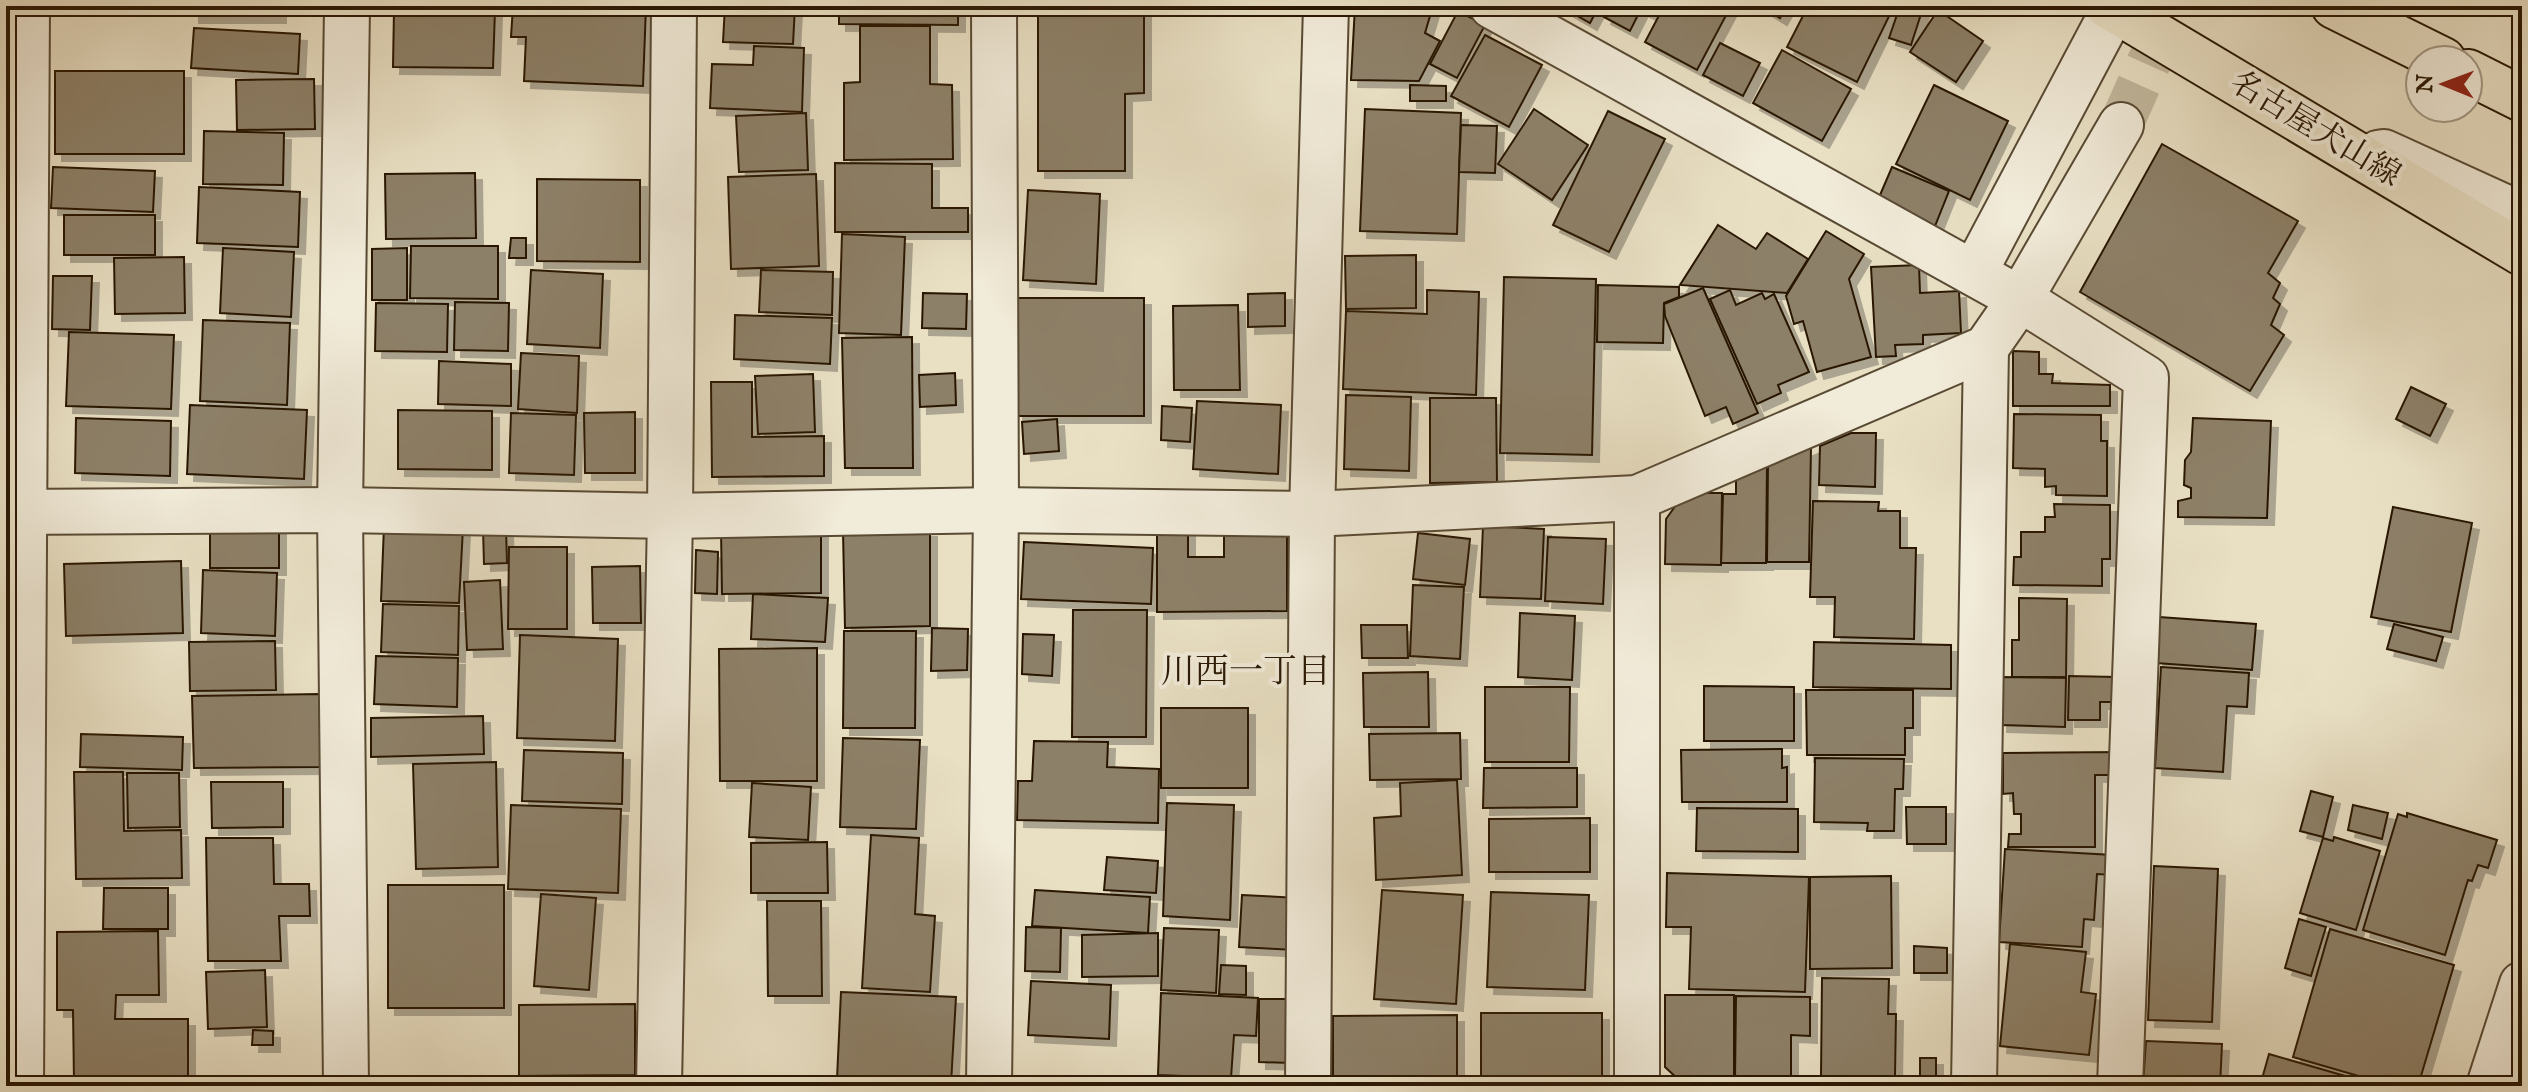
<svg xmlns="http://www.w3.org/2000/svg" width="2528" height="1092" font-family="'IM FELL English','Noto Serif JP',serif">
	<defs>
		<filter id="shadow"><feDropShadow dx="7" dy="7" stdDeviation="0" flood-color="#0004"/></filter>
	</defs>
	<rect width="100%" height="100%" fill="#e9e0c4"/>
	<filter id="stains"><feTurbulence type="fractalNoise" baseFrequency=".0025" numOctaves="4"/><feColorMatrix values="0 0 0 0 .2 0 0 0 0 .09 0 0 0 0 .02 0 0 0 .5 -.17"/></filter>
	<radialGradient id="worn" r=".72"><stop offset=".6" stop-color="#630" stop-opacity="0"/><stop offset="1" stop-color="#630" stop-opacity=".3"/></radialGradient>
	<g fill="#8d8068" stroke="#291804" stroke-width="2" filter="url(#shadow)">
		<rect x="192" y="6" width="87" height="10"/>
		<polygon points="513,6 646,6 643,86 524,81 526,37 511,37"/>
		<polygon points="725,6 795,6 793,44 723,42"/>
		<polygon points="839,6 958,6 958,25 839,24"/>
		<polygon points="1355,6 1433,6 1425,33 1440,41 1419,81 1351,80"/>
		<polygon points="1560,6 1599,6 1590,23"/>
		<polygon points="1610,6 1655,6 1651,14 1641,9 1630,31 1604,17"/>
		<polygon points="1664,6 1731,6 1697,70 1645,42"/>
		<polygon points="1760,6 1787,6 1780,18"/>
		<polygon points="1808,6 1894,6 1857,82 1787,47"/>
		<polygon points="1900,6 1922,11 1911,45 1889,38"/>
		<polygon points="394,10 495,10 493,68 393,67"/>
		<polygon points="1938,10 1983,41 1956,82 1910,52"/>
		<polygon points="1144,11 1144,93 1125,94 1125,171 1038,171 1038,12"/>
		<polygon points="1458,11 1485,25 1457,78 1430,64"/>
		<polygon points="860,26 930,26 930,84 952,85 953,159 844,160 844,83 860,82"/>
		<polygon points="194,28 300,34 298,74 191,68"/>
		<polygon points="1485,35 1542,65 1509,127 1451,96"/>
		<polygon points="1720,43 1760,63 1743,96 1703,75"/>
		<polygon points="754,46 804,48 802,112 710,108 712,64 753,65"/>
		<polygon points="1782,50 1851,89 1822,141 1753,103"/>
		<rect x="55" y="71" width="129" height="83"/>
		<polygon points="314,79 315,129 237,130 236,80"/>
		<polygon points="1410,85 1446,86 1446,101 1410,101"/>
		<polygon points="1934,85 2008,121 1970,200 1896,164"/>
		<polygon points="1365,109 1461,113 1457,234 1360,231"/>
		<polygon points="1534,109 1588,145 1552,200 1498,164"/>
		<polygon points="1608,111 1665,139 1609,252 1553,225"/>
		<polygon points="806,113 808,170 739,172 736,116"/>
		<polygon points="1461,125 1497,126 1495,173 1459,172"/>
		<polygon points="204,131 284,133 283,185 203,184"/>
		<polygon points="2162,144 2298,221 2268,273 2280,283 2273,298 2280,304 2271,325 2284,335 2250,391 2080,292"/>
		<polygon points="835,163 932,164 932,208 968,208 968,232 835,232"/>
		<polygon points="53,167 155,171 153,212 51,208"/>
		<polygon points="1892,167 1949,191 1935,226 1877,202"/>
		<polygon points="475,173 476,238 386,239 385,174"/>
		<polygon points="816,174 819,266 731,269 728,177"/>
		<polygon points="537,179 640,180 640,262 537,261"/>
		<polygon points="199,187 300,192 298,247 197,243"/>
		<polygon points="1028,190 1100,194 1096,284 1023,280"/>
		<rect x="64" y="215" width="91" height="40"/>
		<polygon points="1718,225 1756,249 1767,233 1808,259 1787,293 1680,285"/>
		<polygon points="1826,231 1864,254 1849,279 1871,357 1817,372 1803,321 1794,324 1786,296"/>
		<polygon points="842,234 905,237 901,335 839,333"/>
		<polygon points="511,238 526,238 526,258 509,258"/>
		<polygon points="411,246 498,246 498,299 410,298"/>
		<polygon points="223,248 294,252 291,317 220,313"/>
		<polygon points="407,248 407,300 372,300 372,249"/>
		<polygon points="1416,255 1416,308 1346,309 1345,256"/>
		<polygon points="184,257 185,313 115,314 114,258"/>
		<polygon points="1919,265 1920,293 1959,291 1961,333 1923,335 1923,344 1895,345 1896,356 1876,357 1871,267"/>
		<polygon points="531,270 603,274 600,348 527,344"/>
		<polygon points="761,270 833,272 832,315 759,312"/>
		<polygon points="53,276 92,276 90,330 52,329"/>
		<polygon points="1504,277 1596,279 1592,455 1500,453"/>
		<polygon points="1598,285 1679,287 1679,297 1664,303 1663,343 1597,342"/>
		<polygon points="1703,288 1758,413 1733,424 1726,407 1705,416 1665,316 1664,304"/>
		<polygon points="1427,290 1479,292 1476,395 1343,389 1346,311 1427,314"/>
		<polygon points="1730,290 1736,305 1762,293 1765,299 1774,294 1809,372 1778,385 1781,393 1757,404 1710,299"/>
		<polygon points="923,293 967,294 966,329 922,328"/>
		<polygon points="1285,293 1285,326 1248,327 1248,294"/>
		<rect x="1016" y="298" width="128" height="118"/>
		<polygon points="455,302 509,303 508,351 454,350"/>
		<polygon points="376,303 448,304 447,352 375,351"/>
		<polygon points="1238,305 1240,390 1174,390 1173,306"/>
		<polygon points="735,315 832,318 830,364 734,359"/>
		<polygon points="203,320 290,323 287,405 200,401"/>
		<polygon points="69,332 174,335 171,409 66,406"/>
		<polygon points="912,337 913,468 845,468 842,338"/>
		<polygon points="2013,351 2039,352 2039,374 2053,374 2052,383 2110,385 2110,406 2013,406"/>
		<polygon points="521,353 579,356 577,413 518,409"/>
		<polygon points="439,361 511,364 511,406 438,404"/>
		<polygon points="955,373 956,405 920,407 919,375"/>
		<polygon points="813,374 815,432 758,434 755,376"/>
		<polygon points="711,382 752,382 752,437 824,436 824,476 712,477"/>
		<polygon points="2411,387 2446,404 2430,436 2396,419"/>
		<polygon points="1346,395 1411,397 1409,471 1344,469"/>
		<polygon points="1430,398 1496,398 1497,482 1430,483"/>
		<polygon points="1197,401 1281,405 1278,474 1193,469"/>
		<polygon points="190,405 307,410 304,479 187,474"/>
		<polygon points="1162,406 1192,408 1190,442 1161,440"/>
		<polygon points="398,410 492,411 492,470 398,469"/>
		<polygon points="635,412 635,473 585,473 584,413"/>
		<polygon points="511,413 576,415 574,475 509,473"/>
		<polygon points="2014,414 2101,415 2101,441 2107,441 2107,496 2056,495 2056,486 2045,487 2045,469 2013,468"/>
		<polygon points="76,418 171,421 170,476 75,473"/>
		<polygon points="2193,418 2271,421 2267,518 2178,517 2178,501 2191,498 2191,488 2184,485 2185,460 2191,452"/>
		<polygon points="1057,419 1059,451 1024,454 1022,422"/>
		<polygon points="1851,433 1876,433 1875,487 1819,485 1820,446"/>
		<polygon points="1811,447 1809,562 1767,562 1768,464"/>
		<polygon points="1767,465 1766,563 1721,563 1723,494 1736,494 1736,479"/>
		<polygon points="1702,493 1722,493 1721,565 1665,564 1666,519 1676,505"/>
		<polygon points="1813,501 1879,502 1878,511 1900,511 1900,548 1916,548 1914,639 1834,637 1835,597 1810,597"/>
		<polygon points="2054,504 2110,505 2110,559 2102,559 2102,586 2013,585 2014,557 2021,557 2021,532 2045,532 2045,517 2055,517"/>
		<polygon points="2393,507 2472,523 2451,632 2371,617"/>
		<rect x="210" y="524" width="69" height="44"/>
		<polygon points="384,526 463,528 459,603 381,601"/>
		<polygon points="1483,526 1544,529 1541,599 1480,597"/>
		<polygon points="506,528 507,563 484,564 483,529"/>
		<polygon points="821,529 821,593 722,594 721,530"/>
		<polygon points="1157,529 1188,529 1188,557 1224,557 1224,533 1287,533 1287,611 1157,612"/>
		<polygon points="930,530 930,626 845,628 843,531"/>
		<polygon points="1418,533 1470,539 1465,585 1413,579"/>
		<polygon points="1548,537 1606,539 1603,604 1545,601"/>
		<polygon points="1024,542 1153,548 1151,604 1021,599"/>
		<polygon points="509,547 567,547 567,629 508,629"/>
		<polygon points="696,550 718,552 717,594 695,593"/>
		<polygon points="181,561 183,633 66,636 64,564"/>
		<polygon points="640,566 641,623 593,623 592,567"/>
		<polygon points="203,570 277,573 275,636 201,633"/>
		<polygon points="500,580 503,649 467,650 464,582"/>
		<polygon points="1413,585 1464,587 1460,659 1410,656"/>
		<polygon points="753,594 828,598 825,642 751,639"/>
		<polygon points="2019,598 2067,599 2066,677 2012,677 2012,640 2019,640"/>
		<polygon points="383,604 459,606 458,655 381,652"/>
		<polygon points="1073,610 1147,610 1146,737 1072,737"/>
		<polygon points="1520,613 1575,616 1572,680 1518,677"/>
		<polygon points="2159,617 2256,624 2252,670 2156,663"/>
		<polygon points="2394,624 2443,637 2436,661 2387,649"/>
		<polygon points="1361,625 1407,625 1408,658 1362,658"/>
		<polygon points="932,628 968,629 967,670 931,671"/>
		<polygon points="844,631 916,631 915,728 843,728"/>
		<polygon points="1023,634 1054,635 1052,676 1022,674"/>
		<polygon points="520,635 618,639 615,741 517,738"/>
		<polygon points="275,641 276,690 190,691 189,642"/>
		<polygon points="1814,642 1951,645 1951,689 1813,687"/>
		<polygon points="817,648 817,781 720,781 719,649"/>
		<polygon points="376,656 458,658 457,707 374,704"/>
		<polygon points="2161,667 2249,673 2247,707 2227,706 2223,772 2155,768"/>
		<polygon points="1428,672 1429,727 1364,727 1363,673"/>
		<polygon points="2069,676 2116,677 2116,702 2100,702 2100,720 2068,720"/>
		<polygon points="2001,677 2066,678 2065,727 2000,725"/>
		<polygon points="1704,686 1794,687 1794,741 1704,741"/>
		<polygon points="1485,687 1570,687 1569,762 1485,762"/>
		<polygon points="1806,690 1913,690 1913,728 1905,728 1905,755 1807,755"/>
		<polygon points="319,694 321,767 194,768 192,696"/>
		<rect x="1161" y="708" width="87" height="80"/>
		<polygon points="483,716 484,754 371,757 371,718"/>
		<polygon points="1460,733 1461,779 1370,780 1369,734"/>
		<polygon points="81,734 183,737 182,770 80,767"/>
		<polygon points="843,738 920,740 916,829 840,827"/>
		<polygon points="1034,741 1108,742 1107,767 1159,769 1158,823 1017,820 1018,781 1032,781"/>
		<polygon points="1782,749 1782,768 1787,767 1787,802 1682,802 1681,750"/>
		<polygon points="524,750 623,753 622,804 522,801"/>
		<polygon points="2123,752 2123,775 2095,775 2095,847 2008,847 2009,834 2021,834 2021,814 2014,814 2013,793 2003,794 2003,753"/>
		<polygon points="1815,758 1904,759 1903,789 1895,789 1894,831 1867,831 1868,823 1814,822"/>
		<polygon points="496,762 498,867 416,869 413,764"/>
		<polygon points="1484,768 1577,768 1577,807 1483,808"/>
		<polygon points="74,772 123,772 124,831 181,830 182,878 76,879"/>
		<polygon points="127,773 179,773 180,827 128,828"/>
		<polygon points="1457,780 1462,875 1376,880 1374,818 1401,816 1400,783"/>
		<polygon points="211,782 283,782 283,827 212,828"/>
		<polygon points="752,783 811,787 808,840 749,837"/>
		<polygon points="2311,791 2333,797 2323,837 2300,831"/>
		<polygon points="1167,803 1234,805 1230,920 1163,916"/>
		<polygon points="511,805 621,809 618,893 508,889"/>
		<polygon points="2353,805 2388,813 2382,839 2348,830"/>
		<polygon points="1906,807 1946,807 1946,844 1907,844"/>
		<polygon points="1697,808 1798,809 1798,852 1696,851"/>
		<polygon points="2407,813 2497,840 2488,868 2478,865 2472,881 2468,880 2445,955 2363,930 2398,814 2407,817"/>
		<polygon points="1590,818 1590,872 1489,872 1489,819"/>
		<polygon points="871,835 919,838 915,914 935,916 930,992 862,988"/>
		<polygon points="2334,837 2380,851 2356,930 2300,913 2323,838 2333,841"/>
		<polygon points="206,838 273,838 274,884 309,884 310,916 279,916 281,961 208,961"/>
		<polygon points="827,842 828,893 751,893 751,843"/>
		<polygon points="2005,849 2113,855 2113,875 2097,874 2094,920 2084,919 2082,947 1999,942"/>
		<polygon points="1107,857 1158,861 1156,893 1104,890"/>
		<polygon points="2154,866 2218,869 2212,1022 2148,1020"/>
		<polygon points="1667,873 1809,877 1805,992 1689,989 1691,927 1666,927"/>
		<polygon points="1891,876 1892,968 1810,969 1810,877"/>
		<rect x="388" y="885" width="116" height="123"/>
		<polygon points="104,888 168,888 168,929 103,929"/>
		<polygon points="1035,890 1150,897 1148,933 1032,926"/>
		<polygon points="1382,890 1463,895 1456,1004 1374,999"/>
		<polygon points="1491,892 1589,895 1585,990 1487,987"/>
		<polygon points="541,894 596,898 589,990 534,986"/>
		<polygon points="1242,895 1298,898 1295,950 1239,947"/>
		<polygon points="767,901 821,901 822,996 768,996"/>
		<polygon points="2299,919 2326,927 2311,976 2285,968"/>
		<polygon points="1026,927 1061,928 1060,972 1025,971"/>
		<polygon points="1164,928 1219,930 1216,993 1161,990"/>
		<polygon points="2330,929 2454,965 2418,1086 2393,1086 2293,1057"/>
		<polygon points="158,931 159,995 116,995 115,1019 188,1019 188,1081 74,1081 73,1010 57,1010 57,932"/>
		<polygon points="1158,933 1158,976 1082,977 1082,935"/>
		<polygon points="2010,944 2086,952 2081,992 2096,994 2089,1055 2000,1046"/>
		<polygon points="1914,946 1947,948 1947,973 1914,973"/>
		<polygon points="1221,965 1246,966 1246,995 1219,994"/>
		<polygon points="265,970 267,1027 208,1029 206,972"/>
		<polygon points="1822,978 1889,979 1888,1014 1896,1014 1895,1076 1821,1076"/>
		<polygon points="1031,981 1111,985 1109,1039 1028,1035"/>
		<polygon points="841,992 956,997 951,1084 837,1079"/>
		<polygon points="1161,993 1258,998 1256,1036 1234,1035 1231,1078 1158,1075"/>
		<polygon points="1665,995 1734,995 1734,1080 1679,1080 1665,1067"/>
		<polygon points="1736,996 1810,997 1810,1036 1791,1035 1791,1080 1735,1079"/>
		<polygon points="1259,999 1290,999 1290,1063 1259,1062"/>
		<polygon points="635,1004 635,1075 519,1076 519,1005"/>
		<rect x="1481" y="1013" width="121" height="71"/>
		<polygon points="1457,1015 1457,1079 1333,1081 1333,1016"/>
		<polygon points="253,1030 273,1031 273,1045 252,1045"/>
		<polygon points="2146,1041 2222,1044 2220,1086 2143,1086"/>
		<polygon points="2269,1054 2380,1086 2260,1086"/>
		<rect x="1920" y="1058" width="16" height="18"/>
	</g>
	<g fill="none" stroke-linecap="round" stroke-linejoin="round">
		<polyline stroke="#c3b89e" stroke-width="44" stroke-dasharray="44 22" stroke-linecap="butt" points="2121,125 2174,6"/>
		<g stroke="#594a34" stroke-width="48">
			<g id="minor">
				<polyline points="1492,6 2020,299 2146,378 2120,1086"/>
				<polyline points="2378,153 2384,152 2522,215"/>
				<polyline points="1974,273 2114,9"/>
				<polyline points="1637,498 1637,1086"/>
				<polyline points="6,512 340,510 670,516 996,510 1312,514 1637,498 1986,348 2020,299 2121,125"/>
				<polyline points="21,1086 27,6"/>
				<polyline points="346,1086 340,510 347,6"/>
				<polyline points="659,1086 670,516 674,6"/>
				<polyline points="989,1086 996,510 994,6"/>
				<polyline points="1308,1086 1312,514 1326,6"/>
				<polyline points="1974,1086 1986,348"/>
				<polyline points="2489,1086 2522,984"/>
			</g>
		</g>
		<g stroke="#291804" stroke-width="48">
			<g id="major">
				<polyline points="2108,6 2522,253"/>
				<polyline points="2334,6 2443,60"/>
				<polyline points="2468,72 2522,99"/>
			</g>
		</g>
		<use href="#minor" stroke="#f1ebd9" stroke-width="44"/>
		<use href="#major" stroke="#e9e0c4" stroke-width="44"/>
	</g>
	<g text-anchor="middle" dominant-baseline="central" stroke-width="8" stroke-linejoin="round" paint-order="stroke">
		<g font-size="32" fill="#291804" stroke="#f1ebd9">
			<text transform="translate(2315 130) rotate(31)">名古屋犬山線</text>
		</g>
		<g font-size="34" fill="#291804" stroke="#f1ebd9">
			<text x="1246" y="672">川西一丁目</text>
		</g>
	</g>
	<rect width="2528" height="1092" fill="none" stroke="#e9e0c4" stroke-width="32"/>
	<rect x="8" y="8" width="2512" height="1076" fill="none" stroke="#291804" stroke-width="4"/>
	<rect x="16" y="16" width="2496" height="1060" fill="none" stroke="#291804" stroke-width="2"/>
	<g transform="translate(2444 84) rotate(271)"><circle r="38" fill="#f1ebd9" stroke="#a19784" stroke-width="2"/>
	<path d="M0-6L14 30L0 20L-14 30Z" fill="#8f2418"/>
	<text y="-12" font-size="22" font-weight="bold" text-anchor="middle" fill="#291804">N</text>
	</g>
	<rect width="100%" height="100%" filter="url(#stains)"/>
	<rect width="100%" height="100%" fill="url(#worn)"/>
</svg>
